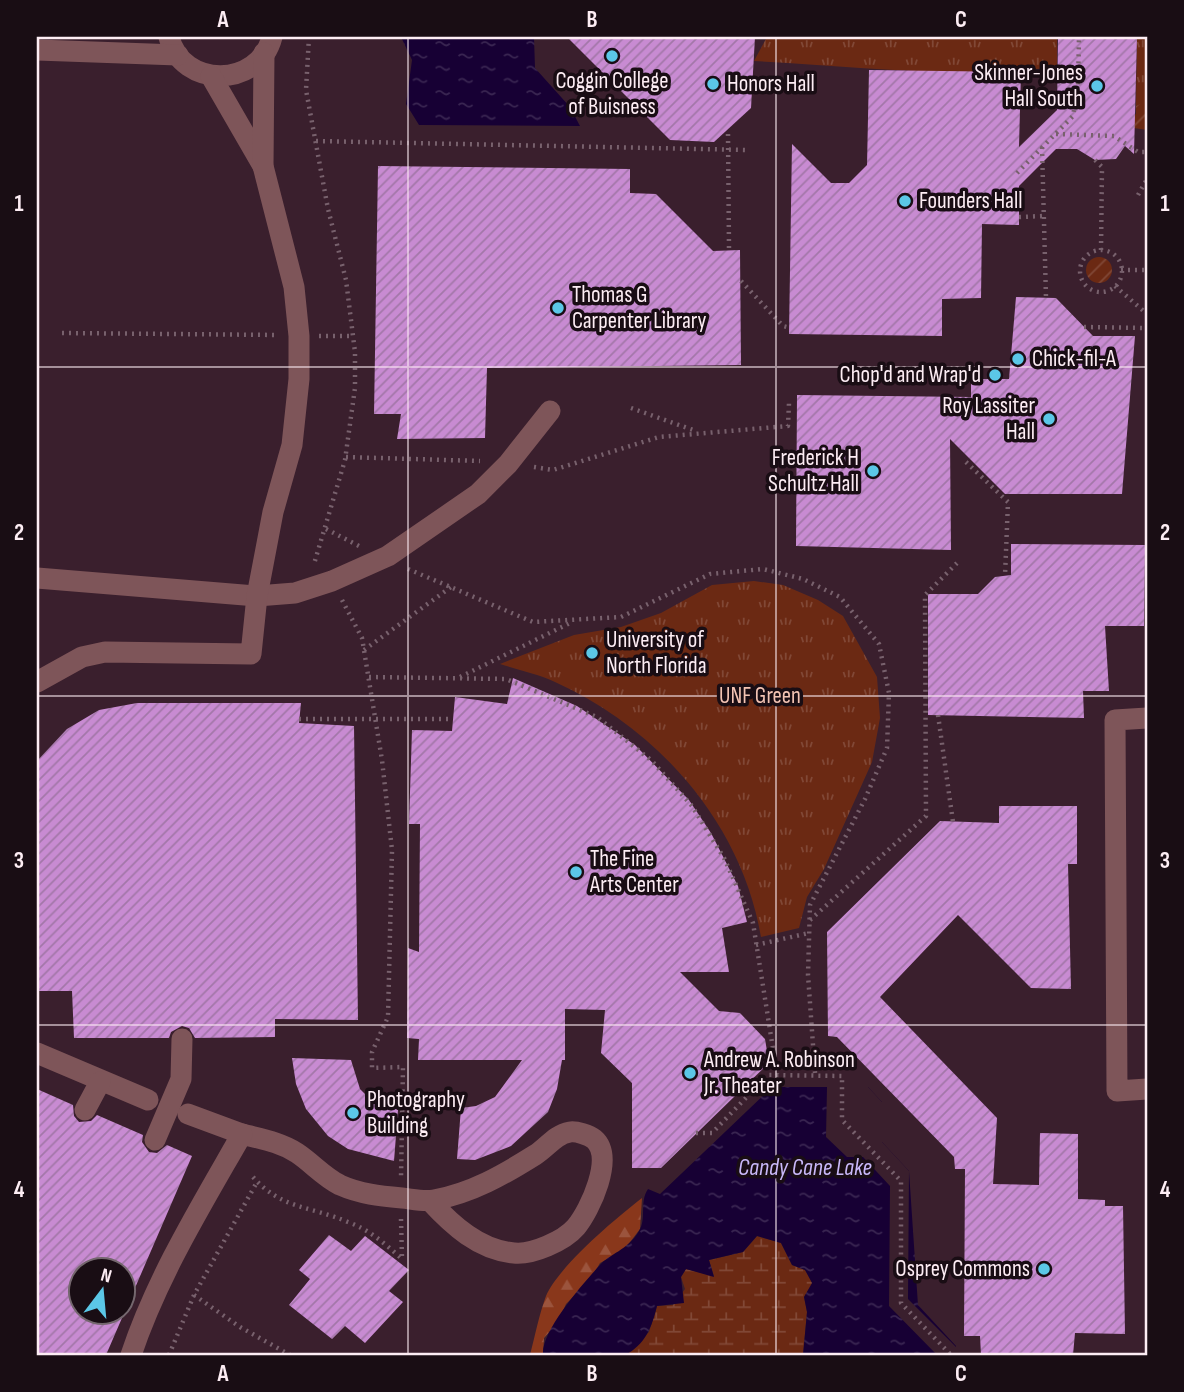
<svg xmlns="http://www.w3.org/2000/svg" width="1184" height="1392" font-family="'Sofia Sans Condensed',sans-serif">
	<defs>
		<pattern id="grass-tufts" width="24" height="20" patternUnits="userSpaceOnUse" patternTransform="scale(1.75)"><rect width="24" height="20" fill="#6b2913"/><path d="M3 7l-1-3M5 7V3M7 7l1-3M15 17l-1-3M17 17v-4M19 17l1-3" fill="none" stroke="#814836"/></pattern>
		<pattern id="forest-firs" width="22" height="20" patternUnits="userSpaceOnUse" patternTransform="scale(1.75)"><rect width="22" height="20" fill="#89371b"/><path d="M5 1l3.5 6h-7zM16 11l3.5 6h-7z" fill="#9b543d"/></pattern>
		<pattern id="wetland-marsh" width="20" height="14" patternUnits="userSpaceOnUse" patternTransform="scale(1.75)"><rect width="20" height="14" fill="#6b2913"/><path d="M1 5h8M5 5V1M11 12h8M15 12V8" fill="none" stroke="#814836"/></pattern>
		<pattern id="garden-furrows" width="10" height="10" patternUnits="userSpaceOnUse" patternTransform="scale(1.75)"><rect width="10" height="10" fill="#6b2913"/><path d="M-1 1l2-2M0 10L10 0M9 11l2-2" fill="none" stroke="#814836"/></pattern>
		<pattern id="water-ripples" width="26" height="14" patternUnits="userSpaceOnUse" patternTransform="scale(1.75)"><rect width="26" height="14" fill="#170034"/><path d="M2 4q2-2 4 0t4 0M15 11q2-2 4 0t4 0" fill="none" stroke="#3a2652"/></pattern>
		<pattern id="building-hatch" width="6" height="6" patternUnits="userSpaceOnUse" patternTransform="scale(1.75)"><rect width="6" height="6" fill="#c88bd2"/><path d="M-1 1l2-2M0 6l6-6M5 7l2-2" fill="none" stroke="#a377a9"/></pattern>
	</defs>
	<rect width="100%" height="100%" fill="#3a1f2d"/>
	<g fill="url(#grass-tufts)">
		<path d="M767 37H1057V67C956 79 855 66 754 61Z"/>
		<polygon points="1137,37 1145,37 1147,103 1136,106"/>
		<path d="M754 581 783 585 818 600 843 616 877 677 880 718 872 762 824 869 807 897 799 928 761 937C742 824 659 729 555 682 538 674 518 670 500 664L574 635 621 627 661 613 712 585Z"/>
	</g>
	<path fill="url(#forest-firs)" d="M642 1198 640 1229 624 1250 600 1263 590 1280 566 1304 558 1322 544 1338 543 1355H530C535 1336 539 1315 546 1296 559 1266 616 1218 642 1198Z"/>
	<polygon fill="url(#wetland-marsh)" points="757,1236 781,1243 792,1265 805,1270 813,1283 804,1297 807,1312 803,1355 625,1355 649,1332 657,1306 673,1305 685,1289 681,1277 686,1269 714,1276 709,1260 743,1252"/>
	<g fill="url(#garden-furrows)">
		<polygon points="1145,102 1147,130 1134,128 1125,122 1136,114 1136,106"/>
		<circle cx="1099" cy="270" r="13"/>
	</g>
	<g fill="url(#water-ripples)">
		<polygon points="401,37 534,37 535,68 570,107 580,126 419,125 406,104 412,60"/>
		<path d="M772 1087H868L882 1102V1142L909 1171 918 1305 956 1346V1355H803L807 1312 804 1297 812 1283 805 1270 792 1265 781 1243 757 1236 743 1252 709 1260 714 1277 686 1269 681 1277 684 1303 657 1306C652 1327 645 1345 625 1355H543C541 1331 582 1285 599 1266 610 1253 627 1251 639 1231 647 1218 639 1202 648 1189L660 1194Z"/>
	</g>
	<polygon fill="#3a1f2d" points="827,1087 868,1087 882,1102 882,1142 909,1171 908,1299 956,1347 956,1355 937,1355 889,1306 890,1186 863,1157 847,1157 826,1137"/>
	<g fill="url(#building-hatch)" fill-rule="evenodd">
		<polygon points="567,37 755,37 751,108 714,142 670,140"/>
		<polygon points="1058,37 1137,37 1134,154 1125,146 1116,159 1095,160 1077,149 1056,149 1019,186 1019,225 982,224 981,298 942,299 942,336 789,334 792,144 831,183 849,183 867,165 869,70 1021,72 1019,147 1057,110"/>
		<polygon points="378,166 630,169 630,193 656,194 713,251 740,250 741,365 487,368 485,438 397,439 401,414 374,414"/>
		<polygon points="1016,297 1056,298 1093,336 1135,336 1122,494 1005,494 950,439 951,550 796,546 797,395 971,397 971,379 1009,379"/>
		<polygon points="1011,544 1145,545 1144,626 1105,626 1109,691 1083,691 1084,718 928,715 928,594 978,594 995,577 1011,575"/>
		<polygon points="513,678 577,706 635,745 689,800 711,833 738,886 747,922 722,928 729,972 680,972 719,1011 740,1013 765,1039 769,1063 661,1168 632,1168 632,1083 601,1053 605,1010 565,1009 565,1060 562,1060 557,1089 548,1112 511,1146 475,1160 457,1159 461,1108 476,1106 495,1097 522,1060 418,1060 419,1039 407,1038 408,948 419,952 420,824 409,824 412,730 452,731 455,697 507,704"/>
		<polygon points="137,703 301,703 299,723 354,726 358,1020 275,1019 275,1037 195,1038 189,1028 182,1026 171,1032 169,1038 74,1038 72,991 37,991 37,761 67,729 99,710"/>
		<polygon points="999,806 1077,806 1077,864 1068,864 1071,989 1031,988 958,915 880,997 997,1118 993,1184 1039,1185 1040,1133 1078,1134 1078,1199 1105,1200 1105,1206 1123,1206 1125,1334 1075,1333 1073,1355 981,1355 980,1336 964,1336 965,1169 955,1169 954,1157 837,1037 828,1036 827,932 940,821 999,823"/>
		<polygon points="292,1058 351,1060 360,1089 369,1098 398,1110 394,1161 348,1149 328,1136 306,1109 296,1084"/>
		<path d="M37 1089 73 1105 74 1116 79 1122 91 1121 97 1115 143 1135 142 1142 149 1152 157 1153 167 1145 192 1156 106 1355H37ZM80 1270H122V1312H80Z"/>
		<polygon points="329,1235 351,1251 365,1236 409,1270 389,1291 403,1302 365,1343 345,1326 332,1339 289,1305 310,1279 299,1270"/>
	</g>
	<g fill="none" stroke-linecap="round" stroke-linejoin="round">
		<g stroke="#78616d" stroke-width="4.5" stroke-dasharray="2 5" stroke-linecap="butt">
			<polyline points="309,37 306,90 328,209 346,280 355,352 355,388 345,460 314,564"/>
			<polyline points="1056,134 1114,136 1138,152 1147,152"/>
			<polyline points="316,141 747,150"/>
			<polyline points="1042,147 1046,298"/>
			<polyline points="1095,160 1102,167 1101,250"/>
			<polyline points="1017,173 1073,116 1078,87 1079,37"/>
			<polyline points="1138,195 1147,179"/>
			<polyline points="1019,217 1044,216"/>
			<circle cx="1101" cy="271" r="21"/>
			<polyline points="1121,270 1147,270"/>
			<polyline points="741,281 783,326 791,328"/>
			<polyline points="1115,286 1147,314"/>
			<polyline points="1084,327 1147,328"/>
			<polyline points="62,333 279,335"/>
			<polyline points="319,336 353,336"/>
			<polyline points="631,408 696,431"/>
			<polyline points="346,457 480,461"/>
			<polyline points="966,462 1008,502 1005,576"/>
			<polyline points="534,467 553,470 659,437 788,426 789,403"/>
			<polyline points="326,529 359,546"/>
			<polyline points="408,569 533,622 621,617 710,574 763,569 803,579 840,597 879,644 889,693 887,748 865,799 810,905 808,975 815,1073"/>
			<polyline points="342,600 362,638 382,760 392,850 388,1017 372,1052 372,1068 403,1067 401,1178"/>
			<polyline points="364,650 451,587"/>
			<polyline points="369,677 506,679 597,717 652,761 692,806 724,858 753,923 777,1074"/>
			<polyline points="460,677 572,622"/>
			<polyline points="938,715 953,822"/>
			<polyline points="810,920 926,816 925,595 957,563"/>
			<polyline points="756,945 809,933"/>
			<polyline points="696,1133 712,1133 768,1075 842,1076 842,1120 901,1181 901,1303 951,1355"/>
			<path d="M253 1177C281 1209 310 1206 348 1222 370 1230 384 1243 401 1258"/>
			<polyline points="401,1219 402,1259"/>
			<polyline points="194,1295 240,1327 290,1355"/>
			<polyline points="169,1355 194,1295 257,1182"/>
		</g>
		<g stroke="#7e5559" stroke-width="21">
			<path d="M169 37C182 89 259 88 272 37"/>
			<polyline points="37,50 178,55"/>
			<polyline points="211,76 263,166"/>
			<polyline points="37,578 257,596 295,593 332,581 388,556 478,494 508,464 550,411"/>
			<polyline points="37,682 82,657 105,652 251,654 257,596 273,512 292,445 299,379 299,336 294,287 263,166 264,53"/>
			<polyline points="1147,718 1115,720 1117,1091 1147,1089"/>
			<polyline points="37,1053 148,1100"/>
			<polyline points="85,1110 100,1082"/>
			<path d="M242 1134C261 1139 280 1142 297 1153 312 1163 324 1177 340 1185 360 1194 380 1196 402 1198 412 1199 424 1202 434 1200 472 1193 503 1175 535 1155 548 1147 554 1135 570 1132 576 1131 589 1135 594 1139 615 1157 590 1210 576 1227 564 1241 532 1255 514 1253 479 1250 452 1225 430 1201"/>
			<path d="M131 1355C157 1277 201 1206 242 1134L188 1114"/>
		</g>
		<g stroke="#78616d" stroke-width="4.5" stroke-dasharray="2 5" stroke-linecap="butt">
			<polyline points="728,134 729,249"/>
			<polyline points="299,719 453,719"/>
		</g>
		<polyline stroke="#7e5559" stroke-width="21" points="155,1140 181,1079 182,1039"/>
	</g>
	<path fill="none" stroke="#fdedf4" stroke-width="2" stroke-opacity="0.55" d="M408 37V1355M776 37V1355M37 367H1147M37 696H1147M37 1025H1147"/>
	<g fill="#5bc7e7" stroke="#190d14" stroke-width="2.5">
		<circle cx="612" cy="56" r="7"/>
		<circle cx="713" cy="84" r="7"/>
		<circle cx="1097" cy="86" r="7"/>
		<circle cx="905" cy="201" r="7"/>
		<circle cx="558" cy="308" r="7"/>
		<circle cx="1018" cy="359" r="7"/>
		<circle cx="995" cy="375" r="7"/>
		<circle cx="1049" cy="419" r="7"/>
		<circle cx="873" cy="471" r="7"/>
		<circle cx="592" cy="653" r="7"/>
		<circle cx="576" cy="872" r="7"/>
		<circle cx="690" cy="1073" r="7"/>
		<circle cx="353" cy="1113" r="7"/>
		<circle cx="1044" cy="1269" r="7"/>
	</g>
	<g text-anchor="middle" dominant-baseline="central" stroke-width="7" stroke-linejoin="round" paint-order="stroke">
		<g font-size="23" fill="#fdedf4" stroke="#190d14" text-anchor="start">
			<text x="1083" y="73" text-anchor="end">Skinner-Jones<tspan x="1083" dy="26">Hall South</tspan></text>
			<text x="612" y="81" text-anchor="middle">Coggin College<tspan x="612" dy="26">of Buisness</tspan></text>
			<text x="727" y="84">Honors Hall</text>
			<text x="919" y="201">Founders Hall</text>
			<text x="572" y="295">Thomas G<tspan x="572" dy="26">Carpenter Library</tspan></text>
			<text x="1032" y="359">Chick-fil-A</text>
			<text x="981" y="375" text-anchor="end">Chop'd and Wrap'd</text>
			<text x="1035" y="406" text-anchor="end">Roy Lassiter<tspan x="1035" dy="26">Hall</tspan></text>
			<text x="859" y="458" text-anchor="end">Frederick H<tspan x="859" dy="26">Schultz Hall</tspan></text>
			<text x="606" y="640">University of<tspan x="606" dy="26">North Florida</tspan></text>
			<text x="590" y="859">The Fine<tspan x="590" dy="26">Arts Center</tspan></text>
			<text x="704" y="1060">Andrew A. Robinson<tspan x="704" dy="26">Jr. Theater</tspan></text>
			<text x="367" y="1100">Photography<tspan x="367" dy="26">Building</tspan></text>
			<text x="1030" y="1269" text-anchor="end">Osprey Commons</text>
		</g>
		<g font-size="23" fill="#f4c4b4" stroke="#190d14">
			<text x="760" y="696">UNF Green</text>
		</g>
		<g font-size="24" font-style="italic" fill="#c9b8f8" stroke="#190d14">
			<text x="805" y="1167">Candy Cane Lake</text>
		</g>
	</g>
	<rect width="1184" height="1392" fill="none" stroke="#190d14" stroke-width="77"/>
	<g transform="translate(102 1291) rotate(16)"><circle r="33" fill="#190d14" stroke="#74676e" stroke-width="2"/>
	<path d="M0-5L12 26L0 18L-12 26Z" fill="#5bc7e7"/>
	<text y="-10" font-size="19" font-weight="bold" text-anchor="middle" fill="#fdedf4">N</text>
	</g>
	<rect x="38" y="38" width="1108" height="1316" fill="none" stroke="#fdedf4" stroke-width="2.5"/>
	<g font-size="23" text-anchor="middle" font-weight="bold" fill="#fdedf4">
		<text x="223" y="27">A</text>
		<text x="592" y="27">B</text>
		<text x="961" y="27">C</text>
		<text x="19" y="211">1</text>
		<text x="1165" y="211">1</text>
		<text x="19" y="540">2</text>
		<text x="1165" y="540">2</text>
		<text x="19" y="868">3</text>
		<text x="1165" y="868">3</text>
		<text x="19" y="1197">4</text>
		<text x="1165" y="1197">4</text>
		<text x="223" y="1381">A</text>
		<text x="592" y="1381">B</text>
		<text x="961" y="1381">C</text>
	</g>
</svg>
